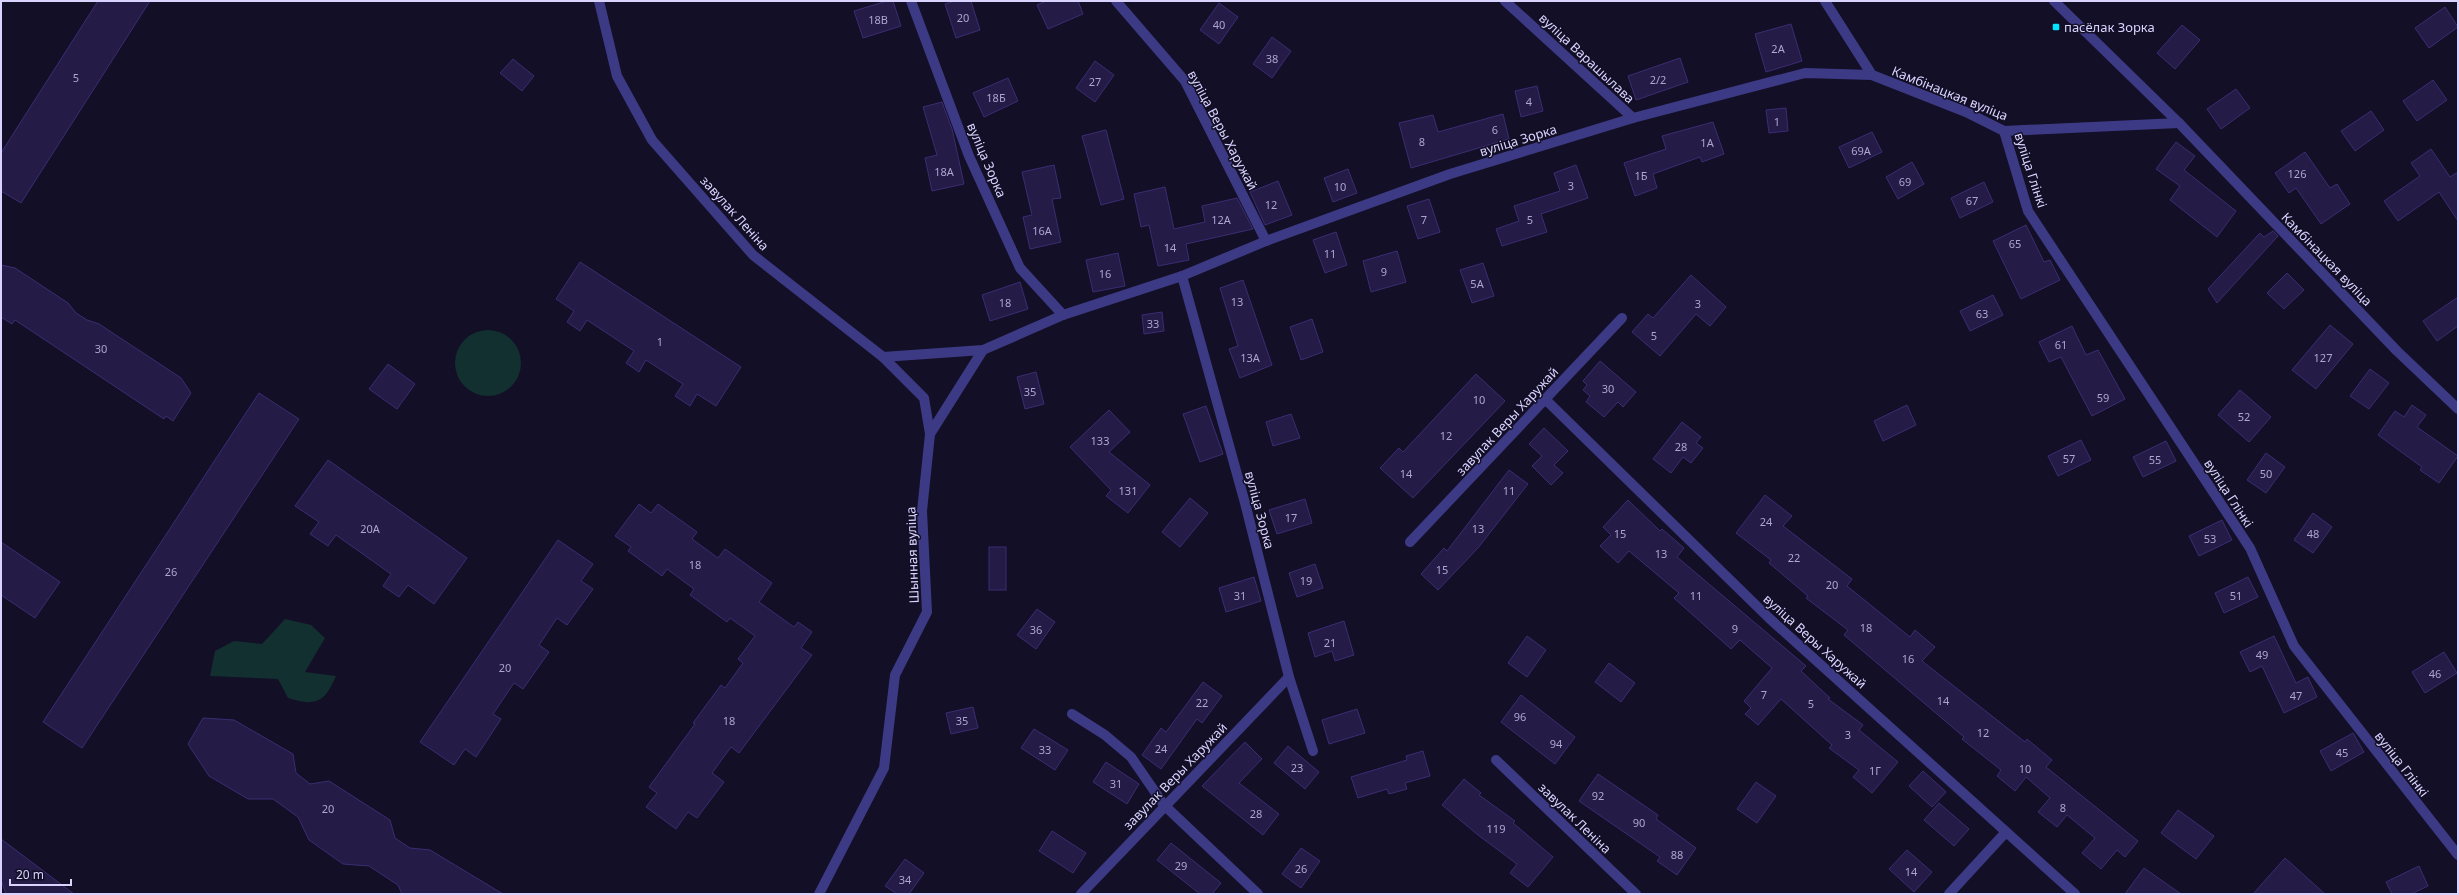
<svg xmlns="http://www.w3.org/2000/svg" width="2459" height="895" font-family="'Noto Sans',sans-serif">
	<rect width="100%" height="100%" fill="#130f26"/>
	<g fill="#12302f">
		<circle cx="488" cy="363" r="33"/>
		<path d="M285 619 311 625 325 638 305 672 336 676C325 702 316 707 288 698L278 679 210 676 215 651 234 641 262 644Z"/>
	</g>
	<g fill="#241b47" stroke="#3b2d73">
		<polygon points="98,1 150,1 21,203 1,191 1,153"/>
		<polygon points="887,1 893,1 901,26 863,38 854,11"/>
		<polygon points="955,1 971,1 980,30 956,38 945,4"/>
		<polygon points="1046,1 1078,1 1083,14 1048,29 1037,5"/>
		<polygon points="1219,3 1238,17 1219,44 1200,30"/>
		<polygon points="2445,7 2458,27 2429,48 2415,28"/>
		<polygon points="1791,24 1802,61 1766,72 1755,34"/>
		<polygon points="2182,25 2200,40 2175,69 2157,53"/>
		<polygon points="1272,37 1291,51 1272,78 1253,64"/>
		<polygon points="1680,58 1688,82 1636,100 1628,76"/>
		<polygon points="513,59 534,76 522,91 500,73"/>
		<polygon points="1095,61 1114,75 1095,102 1076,88"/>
		<polygon points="1008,78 1018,101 984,117 973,93"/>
		<polygon points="2433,80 2447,100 2417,121 2403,101"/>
		<polygon points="1537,86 1543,111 1521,117 1515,91"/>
		<polygon points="2236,89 2250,108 2221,129 2207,109"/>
		<polygon points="942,102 952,129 964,184 932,191 925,158 937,155 923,107"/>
		<polygon points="1786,108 1788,131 1769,133 1766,110"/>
		<polygon points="2371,111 2384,130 2355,151 2341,131"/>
		<polygon points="1503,114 1509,139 1411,168 1399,123 1433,115 1438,132"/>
		<polygon points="1713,122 1724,154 1702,162 1700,157 1653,174 1657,188 1635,196 1624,163 1666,149 1662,136"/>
		<polygon points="1106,130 1124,199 1101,205 1082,136"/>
		<polygon points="1872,132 1882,152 1849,168 1839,147"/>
		<polygon points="2176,142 2195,156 2184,170 2236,211 2217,237 2170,200 2180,186 2156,169"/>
		<polygon points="2431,149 2450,177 2458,172 2458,221 2439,192 2398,221 2384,201 2420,176 2411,163"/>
		<polygon points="2305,152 2330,188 2337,184 2350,204 2321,224 2296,188 2289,193 2275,173"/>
		<polygon points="1912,162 1924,184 1898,199 1886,177"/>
		<polygon points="1054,165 1061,198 1052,199 1061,242 1030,249 1023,217 1032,215 1022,172"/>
		<polygon points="1576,165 1588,198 1541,214 1547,232 1502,246 1496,229 1519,221 1514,206 1560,191 1554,173"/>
		<polygon points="1348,169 1357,193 1333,202 1324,178"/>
		<polygon points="1278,181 1292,215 1265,225 1250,192"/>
		<polygon points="1984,182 1993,202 1960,218 1951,198"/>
		<polygon points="1165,187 1174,229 1205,222 1202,206 1237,198 1253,229 1186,244 1189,260 1158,266 1149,225 1141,227 1134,194"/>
		<polygon points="1429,199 1440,232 1418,239 1407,206"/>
		<polygon points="2026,225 2044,262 2050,260 2060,280 2021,299 1993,241"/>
		<polygon points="2273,231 2278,236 2217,303 2208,289 2260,233 2264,237"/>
		<polygon points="1336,232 1347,265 1325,273 1313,240"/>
		<polygon points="1397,251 1406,282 1371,292 1363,261"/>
		<polygon points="1118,253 1125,286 1093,292 1086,260"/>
		<polygon points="580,262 741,367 716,406 697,394 690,406 675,396 683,384 646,360 639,372 626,363 634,351 587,320 580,331 567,322 574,311 556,299"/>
		<polygon points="1483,263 1494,296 1472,303 1460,270"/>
		<polygon points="1,265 15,268 68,303 76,313 87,320 99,324 181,378 191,393 173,421 166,416 164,419 15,320 12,324 1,317"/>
		<polygon points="2287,273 2304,290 2284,309 2267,293"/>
		<polygon points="1691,275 1726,307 1710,326 1696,314 1660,356 1632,332 1648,314 1653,318"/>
		<polygon points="1243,280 1272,365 1240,378 1229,349 1238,346 1220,288"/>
		<polygon points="1020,282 1028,309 990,321 982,295"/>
		<polygon points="1993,295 2003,315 1970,331 1960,311"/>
		<polygon points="2458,297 2458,326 2437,341 2423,321"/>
		<polygon points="1162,312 1164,331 1144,334 1142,315"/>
		<polygon points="1312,319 1323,352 1301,360 1290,327"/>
		<polygon points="2330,325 2353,344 2316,389 2292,370"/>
		<polygon points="2072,326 2086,355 2098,350 2125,399 2092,416 2061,357 2049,362 2039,342"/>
		<polygon points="1600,361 1636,392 1623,407 1618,402 1604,417 1586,402 1590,396 1583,390 1587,385 1583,381"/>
		<polygon points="388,364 415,384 397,409 369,389"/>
		<polygon points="2370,369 2389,383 2369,409 2350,396"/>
		<polygon points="1036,372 1044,404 1025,409 1017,377"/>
		<polygon points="1476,374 1505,401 1413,498 1380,468 1399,448 1403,452"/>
		<polygon points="2240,390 2271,417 2249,442 2218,415"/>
		<polygon points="259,393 299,419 82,748 43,722"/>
		<polygon points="1907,405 1916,425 1883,441 1874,421"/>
		<polygon points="2412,405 2426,415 2417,427 2458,456 2439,483 2420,470 2422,467 2378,435 2395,411 2404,417"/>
		<polygon points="1206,406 1223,454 1200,462 1183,414"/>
		<polygon points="1109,410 1130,432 1109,452 1150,485 1128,513 1106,496 1111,490 1070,447"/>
		<polygon points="1291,414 1300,438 1273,446 1266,422"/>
		<polygon points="1682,422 1701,437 1696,443 1703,448 1691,463 1683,457 1671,473 1653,459"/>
		<polygon points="1544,428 1568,451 1554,465 1563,473 1551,485 1532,466 1542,456 1529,444"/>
		<polygon points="2081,440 2091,460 2058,476 2048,456"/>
		<polygon points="2166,441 2176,461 2143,477 2133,457"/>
		<polygon points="2266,453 2285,467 2266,493 2247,480"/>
		<polygon points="328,460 467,558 434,604 408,585 399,597 383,586 391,574 336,535 328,546 310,534 319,522 295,506"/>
		<polygon points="1509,470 1528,484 1478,548 1438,590 1421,574 1444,548 1447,551"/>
		<polygon points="1765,495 1792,516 1783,526 1852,579 1847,586 1910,637 1915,630 1935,647 1922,661 2025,742 2027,739 2052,760 2046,767 2138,841 2125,857 2117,850 2101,869 2082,853 2095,838 2067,815 2057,827 2038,812 2050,798 2026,777 2015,791 1997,776 2001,770 1962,739 1964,737 1844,635 1848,630 1806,598 1808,596 1769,563 1771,560 1736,533"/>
		<polygon points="1190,498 1208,513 1180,547 1162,532"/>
		<polygon points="1305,499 1312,523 1277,534 1269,510"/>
		<polygon points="1628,500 1660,531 1662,529 1684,548 1677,557 1806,666 1801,671 1830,698 1828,699 1863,725 1859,730 1898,762 1872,793 1853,777 1859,770 1829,748 1832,745 1781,699 1758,725 1745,714 1751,708 1744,701 1772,668 1740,640 1731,649 1674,598 1679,593 1629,551 1618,563 1600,546 1611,535 1603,527"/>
		<polygon points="639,504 651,513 658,504 697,532 692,539 718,558 725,549 772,583 759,602 794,627 798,622 812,632 801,648 812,655 739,753 731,747 712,773 724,782 697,818 688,812 676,829 646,807 657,793 649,787 695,724 693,723 721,685 725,688 743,663 738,659 755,636 730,618 727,622 690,595 694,589 667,569 662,576 628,551 631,547 615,536"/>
		<polygon points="2313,513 2332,527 2313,553 2294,540"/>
		<polygon points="2222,520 2232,540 2199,556 2189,536"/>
		<polygon points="558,540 593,564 581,581 593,589 567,625 557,618 539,645 549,652 523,689 514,683 493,714 501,719 476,757 465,749 454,765 420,742"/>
		<polygon points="1,542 60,582 35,618 1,595"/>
		<rect x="989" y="547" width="17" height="43"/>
		<polygon points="1315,564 1323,588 1297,597 1289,573"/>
		<polygon points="1254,577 1261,601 1226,612 1219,588"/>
		<polygon points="2248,577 2258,597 2224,613 2215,593"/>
		<polygon points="1037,609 1055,622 1036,649 1017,635"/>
		<polygon points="1344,621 1354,655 1335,661 1332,651 1315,657 1308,633"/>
		<polygon points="1527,636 1546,650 1527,677 1508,663"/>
		<polygon points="2274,636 2296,683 2308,677 2317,697 2284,713 2262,666 2250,672 2240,652"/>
		<polygon points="2444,652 2457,673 2425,693 2412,672"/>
		<polygon points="1609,663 1635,683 1621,702 1595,682"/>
		<polygon points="1203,682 1222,696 1202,723 1197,719 1161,769 1142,755 1161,728 1166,732"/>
		<polygon points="1521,695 1575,737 1555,764 1501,722"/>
		<polygon points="973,707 978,728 951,734 946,713"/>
		<polygon points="1357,709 1365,733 1329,744 1322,720"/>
		<polygon points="203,718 234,720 293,754 296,773 310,784 329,781 390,820 395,838 410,848 430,850 503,894 402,894 398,885 369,866 343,864 309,840 298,817 273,799 248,799 209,776 188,744"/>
		<polygon points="1034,729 1068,750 1055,770 1021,748"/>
		<polygon points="2353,733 2364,752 2331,771 2320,751"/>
		<polygon points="1245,742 1262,759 1239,783 1279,814 1263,835 1202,786"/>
		<polygon points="1288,746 1319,772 1305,789 1274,763"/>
		<polygon points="1423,751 1430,776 1405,783 1407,789 1389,794 1387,789 1358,798 1351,777 1407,760 1406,756"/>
		<polygon points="1106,762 1139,784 1127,804 1093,782"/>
		<polygon points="1923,771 1946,792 1932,807 1909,786"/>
		<polygon points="1598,774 1658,815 1656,819 1696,848 1677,875 1657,861 1660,857 1579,801"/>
		<polygon points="1464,779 1481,793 1479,795 1515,821 1513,823 1553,857 1528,887 1510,873 1517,864 1478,835 1442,805"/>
		<polygon points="1756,782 1776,796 1757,823 1737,809"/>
		<polygon points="1939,803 1969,829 1954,846 1924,820"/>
		<polygon points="2178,810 2214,836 2196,859 2161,833"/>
		<polygon points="1052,831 1086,853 1073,873 1039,851"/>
		<polygon points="1,839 74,894 6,894 1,880"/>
		<polygon points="1171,843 1221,883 1212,894 1200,894 1157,860"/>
		<polygon points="1301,848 1320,861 1301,888 1282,874"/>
		<polygon points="1907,850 1932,872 1914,892 1889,869"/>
		<polygon points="2285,858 2325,894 2253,894"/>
		<polygon points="905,859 924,873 909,894 897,894 885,886"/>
		<polygon points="2419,866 2428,886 2411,894 2392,894 2386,882"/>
		<polygon points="2144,868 2181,894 2125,894"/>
	</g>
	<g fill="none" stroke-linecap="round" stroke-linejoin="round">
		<g stroke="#3d3a85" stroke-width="10">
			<polyline points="599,1 617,76 652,140 753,255 883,357 983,350 1063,315 1182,276 1266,241 1450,174 1633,118 1805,73 1872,75"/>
			<polyline points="911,1 969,156 1020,268 1063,315"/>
			<polyline points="1116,1 1185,81 1266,241"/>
			<polyline points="1505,1 1633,118"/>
			<polyline points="1825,1 1872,75 1966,112 2004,131 2179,123"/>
			<polyline points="2004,131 2028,211 2250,548 2294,646 2458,855"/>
			<polyline points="1182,276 1245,503 1289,677 1313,751"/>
			<polyline points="883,357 924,398 930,434"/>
			<polyline points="1546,400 1769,618 2075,894"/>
			<polyline points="1410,542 1622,318"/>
			<polyline points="1072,714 1105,735 1131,757 1164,805 1258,894"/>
			<polyline points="1496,760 1636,894"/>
			<polyline points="819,894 884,768 895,675 927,612 922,511 930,434 983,350"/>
			<polyline points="1081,894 1289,677"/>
			<polyline points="1949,894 2006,832"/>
		</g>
		<polyline stroke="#3d3a85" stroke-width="10" points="2054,1 2179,123 2397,351 2458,409"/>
	</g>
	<rect fill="#00e5ff" stroke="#130f26" stroke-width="1.5" x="2052" y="23" width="8" height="8" rx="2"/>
	<g text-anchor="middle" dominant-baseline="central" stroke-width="3" stroke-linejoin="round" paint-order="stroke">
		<g font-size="11" fill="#aca6d1">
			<text x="963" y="17">20</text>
			<text x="878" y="19">18В</text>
			<text x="1219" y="24">40</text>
			<text x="1778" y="48">2А</text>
			<text x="1272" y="58">38</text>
			<text x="76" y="77">5</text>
			<text x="1658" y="79">2/2</text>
			<text x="1095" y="81">27</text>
			<text x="996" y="97">18Б</text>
			<text x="1529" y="101">4</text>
			<text x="1777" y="121">1</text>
			<text x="1495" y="129">6</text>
			<text x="1422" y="141">8</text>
			<text x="1707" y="142">1А</text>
			<text x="1861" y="150">69А</text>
			<text x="944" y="171">18А</text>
			<text x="2297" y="173">126</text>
			<text x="1641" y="175">1Б</text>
			<text x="1905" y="181">69</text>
			<text x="1571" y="185">3</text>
			<text x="1340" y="186">10</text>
			<text x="1972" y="200">67</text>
			<text x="1271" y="204">12</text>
			<text x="1221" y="219">12А</text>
			<text x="1424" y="219">7</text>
			<text x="1530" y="219">5</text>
			<text x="1042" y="230">16А</text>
			<text x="2015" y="243">65</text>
			<text x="1170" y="247">14</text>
			<text x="1330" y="253">11</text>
			<text x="1384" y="271">9</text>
			<text x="1105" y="273">16</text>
			<text x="1477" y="283">5А</text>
			<text x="1237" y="301">13</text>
			<text x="1005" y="302">18</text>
			<text x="1698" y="303">3</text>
			<text x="1982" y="313">63</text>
			<text x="1153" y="323">33</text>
			<text x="1654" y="335">5</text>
			<text x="660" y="341">1</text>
			<text x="2061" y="344">61</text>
			<text x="101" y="348">30</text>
			<text x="1250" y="357">13А</text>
			<text x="2323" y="357">127</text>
			<text x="1608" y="388">30</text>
			<text x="1030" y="391">35</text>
			<text x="2103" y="397">59</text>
			<text x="1479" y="399">10</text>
			<text x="2244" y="416">52</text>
			<text x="1446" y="435">12</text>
			<text x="1100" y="440">133</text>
			<text x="1681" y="446">28</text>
			<text x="2069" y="458">57</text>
			<text x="2155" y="459">55</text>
			<text x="1406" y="473">14</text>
			<text x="2266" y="473">50</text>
			<text x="1128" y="490">131</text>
			<text x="1509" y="490">11</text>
			<text x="1291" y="517">17</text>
			<text x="1766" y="521">24</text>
			<text x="370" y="528">20А</text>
			<text x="1478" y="528">13</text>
			<text x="1620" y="533">15</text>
			<text x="2313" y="533">48</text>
			<text x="2210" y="538">53</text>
			<text x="1661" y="553">13</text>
			<text x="1794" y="557">22</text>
			<text x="695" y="564">18</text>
			<text x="1442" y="569">15</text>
			<text x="171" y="571">26</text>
			<text x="1306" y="580">19</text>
			<text x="1832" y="584">20</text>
			<text x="1240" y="595">31</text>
			<text x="1696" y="595">11</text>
			<text x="2236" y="595">51</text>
			<text x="1866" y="627">18</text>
			<text x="1735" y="628">9</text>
			<text x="1036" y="629">36</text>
			<text x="1330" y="642">21</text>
			<text x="2262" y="654">49</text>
			<text x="1908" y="658">16</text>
			<text x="505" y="667">20</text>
			<text x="2435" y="673">46</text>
			<text x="1764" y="694">7</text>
			<text x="2296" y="695">47</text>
			<text x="1943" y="700">14</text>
			<text x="1202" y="702">22</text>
			<text x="1811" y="703">5</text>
			<text x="1520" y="716">96</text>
			<text x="729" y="720">18</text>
			<text x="962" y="720">35</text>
			<text x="1983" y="732">12</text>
			<text x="1848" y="734">3</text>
			<text x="1556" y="743">94</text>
			<text x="1161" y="748">24</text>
			<text x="1045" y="749">33</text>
			<text x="2342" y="752">45</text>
			<text x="1297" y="767">23</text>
			<text x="2025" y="768">10</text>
			<text x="1875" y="770">1Г</text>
			<text x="1116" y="783">31</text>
			<text x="1598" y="795">92</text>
			<text x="2063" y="807">8</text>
			<text x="328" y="808">20</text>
			<text x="1256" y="813">28</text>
			<text x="1639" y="822">90</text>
			<text x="1496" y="828">119</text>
			<text x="1677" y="854">88</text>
			<text x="1181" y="865">29</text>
			<text x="1301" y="868">26</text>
			<text x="1911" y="871">14</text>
			<text x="905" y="879">34</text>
		</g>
		<g font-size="13" fill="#d9d4ff" stroke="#130f26" text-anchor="start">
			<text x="2064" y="27">пасёлак Зорка</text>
		</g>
		<g font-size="13" fill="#d9d4ff" stroke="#130f26">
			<text transform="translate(1587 58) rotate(43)">вуліца Варашылава</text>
			<text transform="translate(1950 93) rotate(22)">Камбінацкая вуліца</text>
			<text transform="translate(1223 130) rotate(62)">вуліца Веры Харужай</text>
			<text transform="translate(1518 140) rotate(-17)">вуліца Зорка</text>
			<text transform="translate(987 160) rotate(67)">вуліца Зорка</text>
			<text transform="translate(2031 170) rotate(72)">вуліца Глінкі</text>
			<text transform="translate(735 213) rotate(48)">завулак Леніна</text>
			<text transform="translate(2327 259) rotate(46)">Камбінацкая вуліца</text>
			<text transform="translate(1507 421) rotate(-47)">завулак Веры Харужай</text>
			<text transform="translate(2229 493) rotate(57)">вуліца Глінкі</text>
			<text transform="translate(1260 510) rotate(75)">вуліца Зорка</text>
			<text transform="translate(912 555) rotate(-92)">Шынная вуліца</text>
			<text transform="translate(1815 641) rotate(42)">вуліца Веры Харужай</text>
			<text transform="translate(2402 764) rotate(52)">вуліца Глінкі</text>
			<text transform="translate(1175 776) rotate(-46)">завулак Веры Харужай</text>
			<text transform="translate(1575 818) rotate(44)">завулак Леніна</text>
		</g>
	</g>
	<rect width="2459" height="895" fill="none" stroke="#d9d4ff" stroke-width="4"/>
	<path d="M10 879v6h61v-6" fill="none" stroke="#d9d4ff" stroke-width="2"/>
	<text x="16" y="879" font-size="12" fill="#d9d4ff" stroke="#130f26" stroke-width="3" paint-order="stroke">20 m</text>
</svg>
